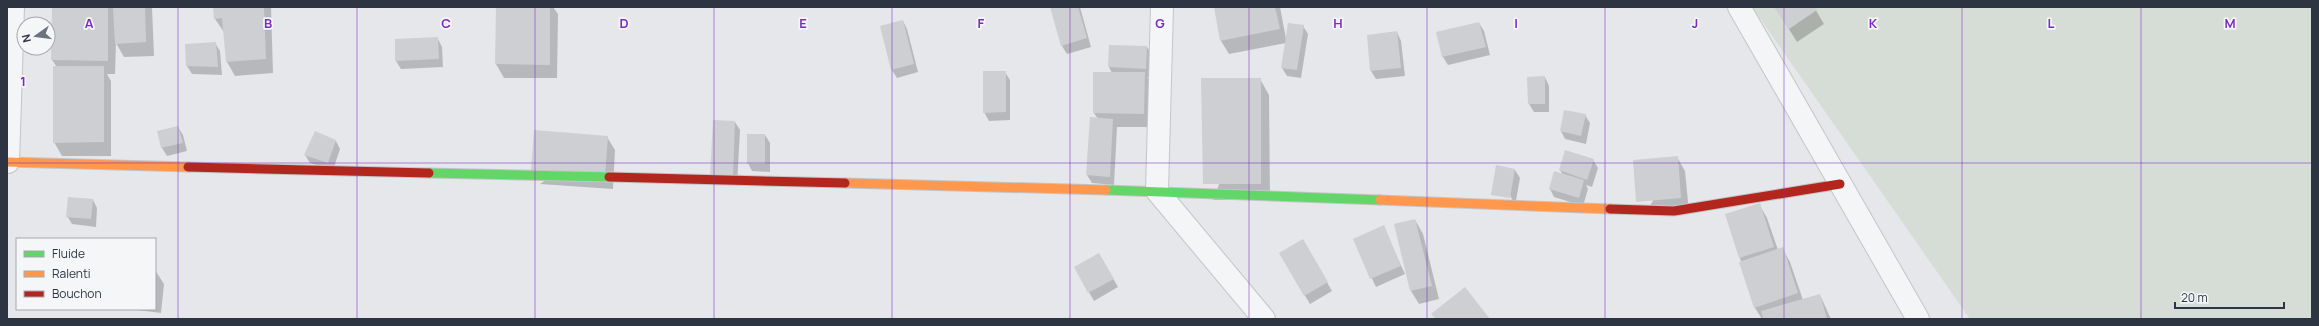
<svg xmlns="http://www.w3.org/2000/svg" width="2319" height="326" font-family="Manrope,sans-serif">
	<rect width="100%" height="100%" fill="#e5e7ea"/>
	<polygon fill="#d6ddd6" points="1752,7 2312,7 2312,319 1970,319"/>
	<g fill="#0003">
		<polygon points="53,7 152,7 154,56 124,57 116,43 115,74 107,74 111,81 111,156 62,156 54,142 57,67 52,60"/>
		<polygon points="214,7 271,7 273,73 235,76 227,62 224,32 215,19"/>
		<polygon points="497,7 553,7 558,14 557,78 504,78 496,64"/>
		<polygon points="1051,7 1080,7 1091,47 1067,54 1062,46"/>
		<polygon points="1215,7 1280,7 1286,39 1303,26 1308,34 1301,78 1287,76 1282,68 1286,43 1229,54 1221,41"/>
		<polygon points="1775,7 1814,7 1824,24 1797,42"/>
		<polygon points="903,21 907,29 918,72 897,78 892,70 882,26"/>
		<polygon points="1479,23 1484,31 1490,55 1448,65 1443,57 1438,33"/>
		<polygon points="1397,32 1401,41 1405,76 1376,79 1371,71"/>
		<polygon points="438,39 442,47 443,67 401,69 396,61"/>
		<polygon points="215,43 220,51 222,75 192,74 187,66"/>
		<polygon points="1110,46 1147,47 1152,55 1150,77 1147,77 1153,87 1152,127 1117,127 1114,185 1092,183 1087,175 1091,118 1098,119 1094,113 1112,73 1109,67"/>
		<polygon points="1005,72 1010,80 1010,120 989,121 984,112"/>
		<polygon points="1545,77 1549,86 1549,112 1534,112 1529,104"/>
		<polygon points="1260,79 1269,95 1270,200 1213,200"/>
		<polygon points="1585,115 1590,123 1586,144 1565,139 1561,131"/>
		<polygon points="735,122 740,130 737,185 716,184"/>
		<polygon points="178,127 183,135 187,151 167,156 162,148 159,132"/>
		<polygon points="765,135 770,143 770,172 752,171 748,163"/>
		<polygon points="607,137 615,150 613,189 540,184"/>
		<polygon points="336,141 340,149 333,170 310,163 305,155"/>
		<polygon points="1677,157 1685,171 1689,212 1645,215"/>
		<polygon points="1593,160 1598,168 1592,187 1586,185 1588,189 1583,206 1554,197 1550,189 1563,175 1560,170"/>
		<polygon points="1497,166 1515,170 1520,178 1515,206"/>
		<polygon points="93,200 97,208 96,227 72,224 67,216"/>
		<polygon points="1759,204 1767,218 1778,250 1782,248 1790,262 1803,300 1820,295 1831,319 1762,319 1755,308 1740,258"/>
		<polygon points="1415,220 1423,234 1439,299 1419,304 1411,291"/>
		<polygon points="1383,227 1405,274 1376,287 1354,240"/>
		<polygon points="1303,240 1332,291 1310,304 1280,254"/>
		<polygon points="1099,254 1118,287 1094,301 1075,268"/>
		<polygon points="155,270 164,284 161,313 130,309 155,309"/>
	</g>
	<g fill="#cecfd2">
		<polygon points="52,7 108,7 108,61 51,60"/>
		<polygon points="113,7 145,7 146,42 115,44"/>
		<polygon points="213,7 264,7 266,59 226,62 222,18 214,19"/>
		<polygon points="496,7 550,7 550,65 495,64"/>
		<polygon points="1050,7 1078,7 1087,38 1061,46"/>
		<polygon points="1214,7 1275,7 1280,29 1220,41"/>
		<polygon points="1774,7 1815,7 1817,10 1789,29"/>
		<polygon points="903,20 914,64 891,70 880,26"/>
		<polygon points="1479,22 1486,47 1442,57 1436,32"/>
		<polygon points="1288,23 1304,25 1297,70 1281,68"/>
		<polygon points="1397,31 1401,68 1370,71 1367,35"/>
		<polygon points="438,37 439,59 395,61 395,39"/>
		<polygon points="216,42 218,67 186,66 185,44"/>
		<polygon points="1109,45 1147,46 1146,69 1108,67"/>
		<polygon points="53,66 104,66 104,142 53,143"/>
		<polygon points="983,71 1006,71 1006,112 983,113"/>
		<polygon points="1093,72 1145,72 1144,114 1093,113"/>
		<polygon points="1545,76 1545,104 1528,104 1527,77"/>
		<polygon points="1201,78 1261,78 1261,184 1203,184"/>
		<polygon points="1564,110 1586,114 1581,136 1560,131"/>
		<polygon points="1090,117 1113,119 1110,177 1086,175"/>
		<polygon points="713,120 735,121 733,177 710,176"/>
		<polygon points="178,126 183,143 161,148 157,131"/>
		<polygon points="534,130 608,136 605,176 531,170"/>
		<polygon points="315,131 336,140 328,163 304,155"/>
		<rect x="747" y="134" width="18" height="30"/>
		<polygon points="1565,150 1594,159 1587,180 1559,170"/>
		<polygon points="1678,156 1681,198 1636,202 1633,160"/>
		<polygon points="1496,165 1515,169 1510,198 1491,195"/>
		<polygon points="1554,171 1584,180 1579,198 1549,189"/>
		<polygon points="68,197 93,199 91,219 66,217"/>
		<polygon points="1760,203 1774,247 1739,258 1725,214"/>
		<polygon points="1415,219 1432,286 1410,291 1394,224"/>
		<polygon points="1384,225 1401,266 1370,279 1353,239"/>
		<polygon points="1303,239 1328,282 1304,296 1279,253"/>
		<polygon points="1783,247 1798,293 1754,308 1739,262"/>
		<polygon points="1099,253 1114,279 1088,293 1074,267"/>
		<polygon points="1465,287 1490,319 1436,319 1431,314"/>
		<polygon points="1820,294 1827,319 1763,319 1761,311"/>
	</g>
	<g fill="none" stroke-linecap="round" stroke-linejoin="round">
		<g stroke="#c3c5c8" stroke-width="24">
			<g id="street">
				<polyline points="1162,7 1157,191 1264,319"/>
				<polyline points="1739,7 1918,319"/>
				<polyline points="8,162 13,7"/>
			</g>
		</g>
		<g stroke="#c3c5c8" stroke-width="11">
			<g id="fast">
				<polyline points="429,173 609,177"/>
				<polyline points="1106,190 1380,200"/>
			</g>
		</g>
		<g stroke="#c3c5c8" stroke-width="11">
			<g id="slow">
				<polyline points="7,162 188,167"/>
				<polyline points="845,183 1106,190"/>
				<polyline points="1380,200 1610,209"/>
			</g>
		</g>
		<g stroke="#c3c5c8" stroke-width="11">
			<g id="jam">
				<polyline points="188,167 429,173"/>
				<polyline points="609,177 845,183"/>
				<polyline points="1610,209 1674,211 1840,184"/>
			</g>
		</g>
		<use href="#street" stroke="#f4f5f6" stroke-width="22"/>
		<use href="#fast" stroke="#63d668" stroke-width="9"/>
		<use href="#slow" stroke="#ff974d" stroke-width="9"/>
		<use href="#jam" stroke="#b3261e" stroke-width="9"/>
	</g>
	<path fill="none" stroke="#7b2cbf" stroke-width="1" stroke-opacity="0.55" d="M178 7V319M357 7V319M535 7V319M714 7V319M892 7V319M1070 7V319M1249 7V319M1427 7V319M1605 7V319M1784 7V319M1962 7V319M2141 7V319M7 163H2312"/>
	<g font-size="13" text-anchor="middle" font-weight="bold" fill="#7b2cbf" stroke="#f4f6f8" stroke-width="3.5" stroke-linejoin="round" paint-order="stroke">
		<text x="89" y="28">A</text>
		<text x="268" y="28">B</text>
		<text x="446" y="28">C</text>
		<text x="624" y="28">D</text>
		<text x="803" y="28">E</text>
		<text x="981" y="28">F</text>
		<text x="1160" y="28">G</text>
		<text x="1338" y="28">H</text>
		<text x="1516" y="28">I</text>
		<text x="1695" y="28">J</text>
		<text x="1873" y="28">K</text>
		<text x="2051" y="28">L</text>
		<text x="2230" y="28">M</text>
		<text x="23" y="86">1</text>
	</g>
	<rect width="2319" height="326" fill="none" stroke="#2d3542" stroke-width="16"/>
	<rect x="16" y="238" width="140" height="72" fill="#f4f6f8" stroke="#a4a9af"/>
	<rect x="24" y="251" width="20" height="6" fill="#63d668" stroke="#a4a9af"/>
	<text x="52" y="258" font-size="12" fill="#2d3542">Fluide</text>
	<rect x="24" y="271" width="20" height="6" fill="#ff974d" stroke="#a4a9af"/>
	<text x="52" y="278" font-size="12" fill="#2d3542">Ralenti</text>
	<rect x="24" y="291" width="20" height="6" fill="#b3261e" stroke="#a4a9af"/>
	<text x="52" y="298" font-size="12" fill="#2d3542">Bouchon</text>
	<g transform="translate(36 36) rotate(256)"><circle r="19" fill="#f4f6f8" stroke="#a4a9af"/>
	<path d="M0-3L7 15L0 10L-7 15Z" fill="#6d737d"/>
	<text y="-6" font-size="11" font-weight="bold" text-anchor="middle" fill="#2d3542">N</text>
	</g>
	<path d="M2175 302v6h109v-6" fill="none" stroke="#2d3542" stroke-width="2"/>
	<text x="2181" y="302" font-size="12" fill="#2d3542" stroke="#f4f6f8" stroke-width="3" paint-order="stroke">20 m</text>
</svg>
